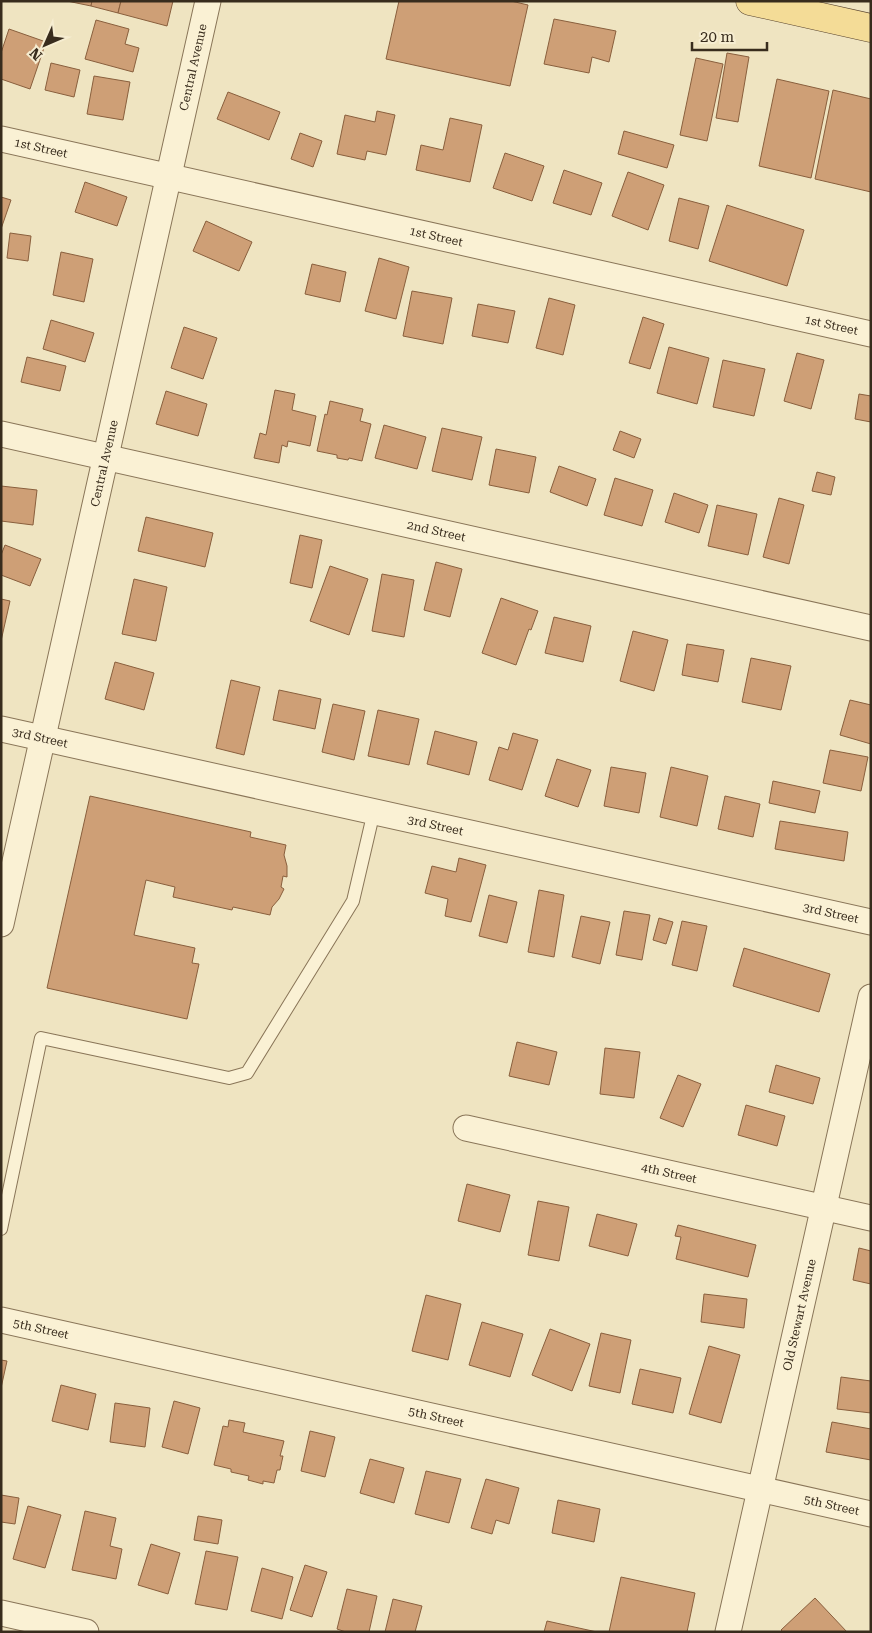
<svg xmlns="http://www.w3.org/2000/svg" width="872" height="1633" font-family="'Roboto Serif',serif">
	<rect width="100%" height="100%" fill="#efe4c1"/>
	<g fill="#ce9f76" stroke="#895f3d">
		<polygon points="67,1 92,1 91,6"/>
		<polygon points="92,1 121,1 118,13 91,6"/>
		<polygon points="121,1 173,1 167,26 118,13"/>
		<polygon points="399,1 511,1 528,5 510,86 386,59"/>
		<polygon points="554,19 616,31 609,62 592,57 589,73 544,64"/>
		<polygon points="96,20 129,29 125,44 139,48 133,72 85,59"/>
		<polygon points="9,29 46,42 30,89 1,79 1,53"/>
		<polygon points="727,53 749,57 738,122 716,118"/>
		<polygon points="696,58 723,64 707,141 680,135"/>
		<polygon points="51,63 80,70 74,97 45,90"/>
		<polygon points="94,76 130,82 123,120 87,114"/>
		<polygon points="777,79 829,91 811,178 759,166"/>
		<polygon points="833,90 871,99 871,192 815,179"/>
		<polygon points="228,92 280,112 269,140 217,119"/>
		<polygon points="377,111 395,115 386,155 367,151 365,160 337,154 345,115 375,122"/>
		<polygon points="450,118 482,125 470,182 416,170 421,145 443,150"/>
		<polygon points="624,131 674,145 667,168 618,154"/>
		<polygon points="300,133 322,141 313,167 291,159"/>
		<polygon points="505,153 544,166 532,201 493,188"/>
		<polygon points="564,170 602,183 591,215 553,203"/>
		<polygon points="628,172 664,185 648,230 612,216"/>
		<polygon points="85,182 127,197 117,226 75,212"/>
		<polygon points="1,197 11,200 1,229"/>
		<polygon points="679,198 709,206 698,249 669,241"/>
		<polygon points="727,205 804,230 787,286 709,261"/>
		<polygon points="206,221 252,242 239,271 193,251"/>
		<polygon points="10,233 31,236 28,261 7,258"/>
		<polygon points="61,252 93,259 84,302 53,295"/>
		<polygon points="379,258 409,267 396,319 365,311"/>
		<polygon points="312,264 346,272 340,302 305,294"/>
		<polygon points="412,291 452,298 443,344 403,336"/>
		<polygon points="549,298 575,305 563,355 536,348"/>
		<polygon points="478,304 515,311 508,343 472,336"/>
		<polygon points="643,317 664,324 650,369 629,363"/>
		<polygon points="51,320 94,333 85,362 43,349"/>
		<polygon points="184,327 217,338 203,379 171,368"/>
		<polygon points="669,347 709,358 697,404 657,393"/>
		<polygon points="797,353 824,360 811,409 784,401"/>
		<polygon points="27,357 66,366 60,391 21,382"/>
		<polygon points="723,360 765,369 754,416 713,407"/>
		<polygon points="275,390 295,394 292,410 316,416 310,446 288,441 287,447 282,445 279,463 254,458 260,433 266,435"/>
		<polygon points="166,391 207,404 198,436 156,424"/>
		<polygon points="859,394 871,396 871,422 855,419"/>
		<polygon points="330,401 363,409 360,421 371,424 362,461 349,458 348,460 337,458 337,455 317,451 325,414 327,415"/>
		<polygon points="384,425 426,437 417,469 375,458"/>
		<polygon points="442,428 482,437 472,480 432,471"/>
		<polygon points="620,431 641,439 634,458 613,450"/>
		<polygon points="496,449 536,457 529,493 489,485"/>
		<polygon points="559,466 596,479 587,506 550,492"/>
		<polygon points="817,472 835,477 831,495 812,491"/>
		<polygon points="615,478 653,490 642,526 604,515"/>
		<polygon points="1,486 37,490 33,525 1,521"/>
		<polygon points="674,493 708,505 699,533 665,522"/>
		<polygon points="779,498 804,505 789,564 763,557"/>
		<polygon points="717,505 757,514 748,555 708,546"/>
		<polygon points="146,517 213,533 205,567 138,551"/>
		<polygon points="300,535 322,540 312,588 290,583"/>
		<polygon points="5,545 41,559 30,586 1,575 1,555"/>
		<polygon points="436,562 462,569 450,617 424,610"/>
		<polygon points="330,566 368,579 349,635 310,621"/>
		<polygon points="382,574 414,580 404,637 372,631"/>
		<polygon points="134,579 167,587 156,641 122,634"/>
		<polygon points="501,598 538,611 531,630 529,629 516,665 482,653"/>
		<polygon points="1,599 10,601 1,641"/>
		<polygon points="554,617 591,626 583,662 545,653"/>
		<polygon points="633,631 668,640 654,691 620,681"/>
		<polygon points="687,644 724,650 718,682 682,675"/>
		<polygon points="751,658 791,666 781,710 742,702"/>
		<polygon points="115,662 154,673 144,710 105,699"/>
		<polygon points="231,680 260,687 244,755 216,748"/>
		<polygon points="279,690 321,699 315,729 273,720"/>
		<polygon points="850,700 871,705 871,744 840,735"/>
		<polygon points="333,704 365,711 354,760 322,752"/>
		<polygon points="378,710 419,719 409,765 368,756"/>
		<polygon points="435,731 477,742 469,775 427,764"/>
		<polygon points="513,733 538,740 522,790 489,780 499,747 508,750"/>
		<polygon points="830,750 868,757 861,791 823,783"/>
		<polygon points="557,759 591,770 578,807 545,796"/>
		<polygon points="611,767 646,773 639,813 604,806"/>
		<polygon points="671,767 708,776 697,826 660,817"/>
		<polygon points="773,781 820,791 815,813 769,803"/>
		<polygon points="90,796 251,832 250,837 286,845 284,855 287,866 287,877 283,876 281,887 284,889 279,899 272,907 270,915 233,907 232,910 173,897 175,887 146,880 134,935 195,948 192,963 199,964 187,1019 47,988"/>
		<polygon points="725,796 760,804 753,837 718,829"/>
		<polygon points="780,821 848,832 844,861 775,849"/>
		<polygon points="459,858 486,865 471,922 445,916 448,899 425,893 432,866 456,872"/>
		<polygon points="539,890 564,895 554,957 528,952"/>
		<polygon points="489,895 517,902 507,943 479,936"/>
		<polygon points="624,911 650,915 642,960 616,955"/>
		<polygon points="581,916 610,922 600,964 572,957"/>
		<polygon points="659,918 673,922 666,944 653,940"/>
		<polygon points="682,921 707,926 697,971 672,965"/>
		<polygon points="744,948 830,974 819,1012 733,986"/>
		<polygon points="517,1042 557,1052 549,1085 509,1076"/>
		<polygon points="605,1048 640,1052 634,1098 600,1094"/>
		<polygon points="776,1065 820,1078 813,1104 769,1092"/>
		<polygon points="678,1075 701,1084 683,1127 660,1118"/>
		<polygon points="746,1105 785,1116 777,1146 738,1135"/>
		<polygon points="467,1184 510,1195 500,1232 458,1221"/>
		<polygon points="538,1201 569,1207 559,1261 528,1255"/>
		<polygon points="597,1214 637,1224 628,1256 589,1246"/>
		<polygon points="678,1225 756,1245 748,1277 676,1259 681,1237 675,1236"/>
		<polygon points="859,1248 871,1251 871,1284 853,1280"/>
		<polygon points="704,1294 747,1299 744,1328 701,1322"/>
		<polygon points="426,1295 461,1304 448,1360 412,1351"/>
		<polygon points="482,1322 523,1334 510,1377 469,1365"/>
		<polygon points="550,1329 590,1344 572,1391 532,1375"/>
		<polygon points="601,1333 631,1340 620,1393 589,1386"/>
		<polygon points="709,1346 740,1355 721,1423 689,1414"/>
		<polygon points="1,1360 7,1361 1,1388"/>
		<polygon points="640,1369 681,1378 673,1413 632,1404"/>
		<polygon points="841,1377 871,1381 871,1413 837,1409"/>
		<polygon points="61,1385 96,1394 88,1430 52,1421"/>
		<polygon points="174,1401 200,1408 188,1454 162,1447"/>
		<polygon points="115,1403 150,1408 145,1447 110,1442"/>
		<polygon points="229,1420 245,1423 243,1432 284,1441 280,1456 283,1456 280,1470 277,1470 274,1483 263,1481 263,1484 248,1480 249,1476 231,1472 231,1469 214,1465 223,1426 228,1427"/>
		<polygon points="832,1422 871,1429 871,1460 826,1452"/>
		<polygon points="310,1431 335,1437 325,1477 301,1471"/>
		<polygon points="370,1459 404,1468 394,1503 360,1493"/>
		<polygon points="426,1471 461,1479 449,1523 415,1514"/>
		<polygon points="486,1479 519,1488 509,1524 496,1520 492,1534 471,1528"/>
		<polygon points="1,1495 19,1498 15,1524 1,1522"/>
		<polygon points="558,1500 600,1509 594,1542 552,1533"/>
		<polygon points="28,1506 61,1515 45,1568 13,1559"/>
		<polygon points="85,1511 116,1518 110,1546 122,1549 116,1579 72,1570"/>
		<polygon points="198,1516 222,1520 218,1544 194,1540"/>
		<polygon points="151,1544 180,1553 168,1594 138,1585"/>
		<polygon points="206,1551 238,1557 227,1610 195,1604"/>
		<polygon points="305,1565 327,1572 312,1617 290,1610"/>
		<polygon points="262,1568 293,1577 282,1619 251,1611"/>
		<polygon points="621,1577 695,1593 687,1632 609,1632"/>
		<polygon points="347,1589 377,1596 369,1632 346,1632 337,1629"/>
		<polygon points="815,1598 847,1632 783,1632 781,1630"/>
		<polygon points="393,1599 422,1606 415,1632 385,1632"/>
		<polygon points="547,1621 597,1632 544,1632"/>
	</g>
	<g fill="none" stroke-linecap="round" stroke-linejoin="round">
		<g stroke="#897558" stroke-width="14">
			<polyline id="service" points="1,1229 41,1038 229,1078 247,1073 353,901 374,811"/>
		</g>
		<g stroke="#897558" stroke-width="27">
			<g id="minor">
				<path id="s1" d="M1 139 871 334"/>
				<path id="s2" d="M1 434 871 628"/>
				<path id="s3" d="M1 729 871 922"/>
				<path id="s4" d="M1 924 208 1"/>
				<path id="s5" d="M466 1128 871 1218"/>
				<path id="s6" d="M1 1320 871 1514"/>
				<polyline points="1,1613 86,1632"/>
				<path id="s7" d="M728 1632 871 997"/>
			</g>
		</g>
		<g stroke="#57422d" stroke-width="29">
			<polyline id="primary" points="750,1 871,28"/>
		</g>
		<use href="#service" stroke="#faf1d4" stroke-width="12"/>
		<use href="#minor" stroke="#faf1d4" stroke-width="25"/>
		<use href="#primary" stroke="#f4dc97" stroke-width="28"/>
	</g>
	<g text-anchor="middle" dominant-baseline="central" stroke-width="4.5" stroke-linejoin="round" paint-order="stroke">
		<g font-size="12" fill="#382c1d" stroke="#f6edd1">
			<text stroke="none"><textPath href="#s4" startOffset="878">Central Avenue</textPath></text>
			<text stroke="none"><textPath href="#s1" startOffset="41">1st Street</textPath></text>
			<text stroke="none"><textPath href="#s1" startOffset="446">1st Street</textPath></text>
			<text stroke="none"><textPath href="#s1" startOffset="851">1st Street</textPath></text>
			<text stroke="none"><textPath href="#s4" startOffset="472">Central Avenue</textPath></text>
			<text stroke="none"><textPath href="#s2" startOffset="446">2nd Street</textPath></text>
			<text stroke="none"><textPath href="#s3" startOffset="40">3rd Street</textPath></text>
			<text stroke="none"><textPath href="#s3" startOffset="445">3rd Street</textPath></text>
			<text stroke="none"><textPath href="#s3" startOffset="850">3rd Street</textPath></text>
			<text stroke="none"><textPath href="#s5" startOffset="208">4th Street</textPath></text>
			<text stroke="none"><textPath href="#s7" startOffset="325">Old Stewart Avenue</textPath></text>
			<text stroke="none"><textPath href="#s6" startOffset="41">5th Street</textPath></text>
			<text stroke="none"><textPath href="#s6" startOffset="446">5th Street</textPath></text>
			<text stroke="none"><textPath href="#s6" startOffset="851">5th Street</textPath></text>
		</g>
	</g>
	<rect width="872" height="1633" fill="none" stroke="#382c1d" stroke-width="5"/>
	<g transform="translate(45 45) rotate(225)" stroke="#f6edd1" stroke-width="4" paint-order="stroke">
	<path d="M0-4L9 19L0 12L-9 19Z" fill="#382c1d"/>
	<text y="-8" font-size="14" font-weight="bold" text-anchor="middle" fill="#382c1d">N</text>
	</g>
	<path d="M692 42v8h75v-8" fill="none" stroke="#382c1d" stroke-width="2.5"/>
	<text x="700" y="42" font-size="15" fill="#382c1d" stroke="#f6edd1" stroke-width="4" paint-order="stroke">20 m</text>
</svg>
